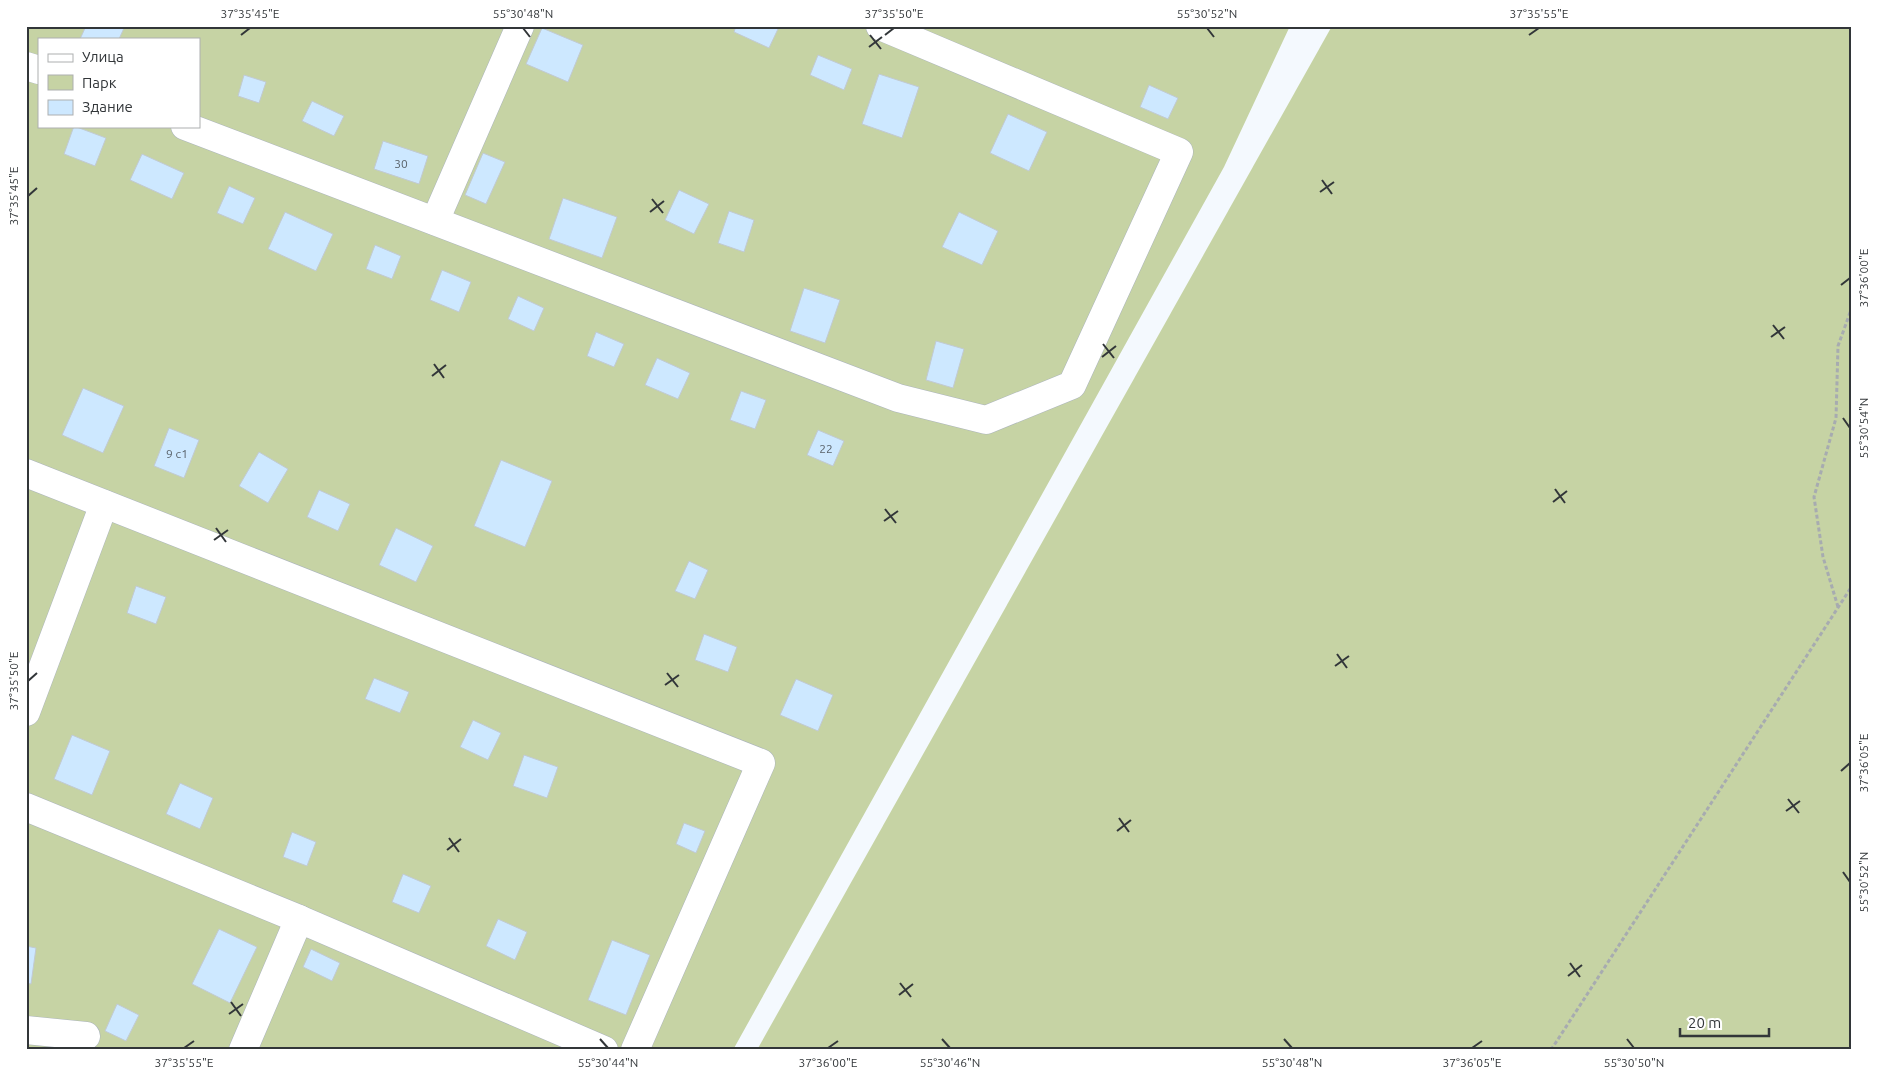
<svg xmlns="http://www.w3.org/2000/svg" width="1878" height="1076" font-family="Ubuntu,sans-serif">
	<rect width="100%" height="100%" fill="#f4f9fe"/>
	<g fill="#c6d3a4" fill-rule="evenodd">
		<path d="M26 26H1290L1224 167 733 1050H26ZM39 39H199V126H39Z"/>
		<polygon points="1332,26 1852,26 1852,1050 757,1050"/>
	</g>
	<g fill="#cde8ff" stroke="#c1cad2">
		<polygon points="86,26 125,26 119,39 80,39"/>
		<polygon points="736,26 773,26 778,29 769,48 734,32"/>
		<polygon points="542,28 583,45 568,82 526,64"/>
		<polygon points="818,55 852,69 844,90 810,75"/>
		<polygon points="879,74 919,87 902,138 862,124"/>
		<polygon points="244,75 266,82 259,103 238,96"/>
		<polygon points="1149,85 1178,98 1168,119 1140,107"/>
		<polygon points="312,101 344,116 334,136 302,121"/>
		<polygon points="1008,114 1047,132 1029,171 990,153"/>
		<polygon points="74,126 106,138 95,166 64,154"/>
		<polygon points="383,141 428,156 419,184 374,169"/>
		<polygon points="483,153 505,162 486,204 465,195"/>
		<polygon points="142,154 184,173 172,199 130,180"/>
		<polygon points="229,186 255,198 243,224 217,213"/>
		<polygon points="679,190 709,204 694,234 665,220"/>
		<polygon points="563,198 617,217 602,258 549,239"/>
		<polygon points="729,211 754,220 744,252 718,243"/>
		<polygon points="285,212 333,234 316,271 268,249"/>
		<polygon points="959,212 998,231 982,265 942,247"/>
		<polygon points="375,245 401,256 392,279 366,269"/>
		<polygon points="442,270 471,282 459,312 430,300"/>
		<polygon points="804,288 840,300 825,343 790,331"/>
		<polygon points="518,296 544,308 534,331 508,319"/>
		<polygon points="596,332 624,344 614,367 587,356"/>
		<polygon points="936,341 964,349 953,388 926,380"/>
		<polygon points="657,358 690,373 678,399 645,385"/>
		<polygon points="83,388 124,406 103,453 62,435"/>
		<polygon points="741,391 766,400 755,429 730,420"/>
		<polygon points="169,428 199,440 184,478 154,466"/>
		<polygon points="818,430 844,441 833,466 807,455"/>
		<polygon points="259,452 288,469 268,503 239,486"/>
		<polygon points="501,460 552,481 525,547 474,526"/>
		<polygon points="319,490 350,504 338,531 307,517"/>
		<polygon points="396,528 433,546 416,582 379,565"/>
		<polygon points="689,561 708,570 695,599 675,591"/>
		<polygon points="136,586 166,597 156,624 127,613"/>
		<polygon points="704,634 737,647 728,672 695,660"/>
		<polygon points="374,678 409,692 400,713 365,699"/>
		<polygon points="796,679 833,695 818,731 780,715"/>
		<polygon points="473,720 501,733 488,760 460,747"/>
		<polygon points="72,735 110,751 92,795 54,779"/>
		<polygon points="524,755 558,767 547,798 513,786"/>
		<polygon points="180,783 213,798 200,829 166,814"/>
		<polygon points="684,823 705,831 696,853 676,844"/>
		<polygon points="292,832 316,842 307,866 283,857"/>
		<polygon points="403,874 431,886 419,913 392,902"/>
		<polygon points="498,919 527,932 515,960 486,946"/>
		<polygon points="219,929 257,947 230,1003 192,984"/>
		<polygon points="612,940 650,955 626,1015 588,1000"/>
		<polygon points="26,946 36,948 31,984 26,983"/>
		<polygon points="311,949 340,963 332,981 303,967"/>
		<polygon points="117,1004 139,1015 126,1041 105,1031"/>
	</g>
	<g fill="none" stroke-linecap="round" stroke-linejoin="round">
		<g stroke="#acb5bc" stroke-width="29">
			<g id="minor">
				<polyline points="26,66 39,70"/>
				<polyline points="185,126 898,398 986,420 1072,385 1179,152 880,26"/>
				<polyline points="435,221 520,26"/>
				<polyline points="26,473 761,763 635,1050"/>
				<polyline points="26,712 104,504"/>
				<polyline points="26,807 299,919"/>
				<polyline points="26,1030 86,1036"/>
				<polyline points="243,1050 299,919 604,1050"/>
			</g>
		</g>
		<g stroke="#a7abb0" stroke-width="3" stroke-dasharray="4 2.5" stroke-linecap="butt">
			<polyline points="1838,607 1823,557 1814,497 1836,418 1838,346 1852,307"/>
			<polyline points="1551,1050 1852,586"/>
		</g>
		<use href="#minor" stroke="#fff" stroke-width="28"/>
	</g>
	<path fill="none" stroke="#323639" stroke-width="2" d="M523 28 530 37M1207 28 1214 37M241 35 250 28M870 35 881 49M885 35 894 28M1529 35 1539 28M869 47 882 37M1322 180 1332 194M1320 192 1334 182M28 196 37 188M652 199 663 213M650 212 664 201M1841 285 1850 278M1773 325 1784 339M1771 337 1785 327M1103 344 1114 358M1102 357 1116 346M434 364 444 378M432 376 446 365M1843 418 1850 428M1555 489 1565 503M1553 502 1567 491M885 509 896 523M884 521 898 511M216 528 226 542M214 540 228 530M1337 654 1347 668M1335 666 1349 656M667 673 678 687M28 681 37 673M665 685 679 675M1841 771 1850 763M1788 799 1799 813M1786 811 1800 801M1119 818 1129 832M1117 831 1131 820M449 838 459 852M447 850 461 839M1843 872 1850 882M1570 963 1580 977M1568 976 1582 965M900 983 911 997M899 995 913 984M231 1002 241 1016M229 1014 243 1004M600 1039 608 1048M942 1039 950 1048M1284 1039 1292 1048M1627 1039 1634 1048M184 1048 194 1041M828 1048 838 1041M1472 1048 1482 1041"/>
	<g text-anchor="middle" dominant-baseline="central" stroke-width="4" stroke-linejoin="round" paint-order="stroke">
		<g font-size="12" fill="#59626a">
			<text x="401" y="163">30</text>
			<text x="826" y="448">22</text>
			<text x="177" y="453">9 с1</text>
		</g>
	</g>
	<rect width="1878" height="1076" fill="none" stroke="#ffffff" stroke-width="55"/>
	<rect x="38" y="38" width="162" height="90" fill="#ffffff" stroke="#adafb0"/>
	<rect x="48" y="54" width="25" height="8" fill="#ffffff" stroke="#adafb0"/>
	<text x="82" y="62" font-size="15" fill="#323639">Улица</text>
	<rect x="48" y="75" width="25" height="15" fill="#c6d3a4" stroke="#adafb0"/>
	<text x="82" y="88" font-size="15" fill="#323639">Парк</text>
	<rect x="48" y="100" width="25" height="15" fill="#cde8ff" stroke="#adafb0"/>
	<text x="82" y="112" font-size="15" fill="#323639">Здание</text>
	<path d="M1680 1028v8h89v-8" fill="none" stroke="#323639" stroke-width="2.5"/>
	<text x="1688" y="1028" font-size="15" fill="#323639" stroke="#ffffff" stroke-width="4" paint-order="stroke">20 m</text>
	<rect x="28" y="28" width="1822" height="1020" fill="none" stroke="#323639" stroke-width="2"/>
	<g font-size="12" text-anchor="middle" fill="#323639">
		<text x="250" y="18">37°35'45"E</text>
		<text x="523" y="18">55°30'48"N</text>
		<text x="894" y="18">37°35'50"E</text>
		<text x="1207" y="18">55°30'52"N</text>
		<text x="1539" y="18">37°35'55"E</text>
		<text transform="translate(14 196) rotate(-90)" y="4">37°35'45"E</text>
		<text transform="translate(1864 278) rotate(-90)" y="4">37°36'00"E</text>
		<text transform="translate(1864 428) rotate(-90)" y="4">55°30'54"N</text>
		<text transform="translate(14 681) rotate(-90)" y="4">37°35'50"E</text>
		<text transform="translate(1864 763) rotate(-90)" y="4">37°36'05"E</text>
		<text transform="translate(1864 882) rotate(-90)" y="4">55°30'52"N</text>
		<text x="184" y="1067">37°35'55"E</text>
		<text x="608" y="1067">55°30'44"N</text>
		<text x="828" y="1067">37°36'00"E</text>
		<text x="950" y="1067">55°30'46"N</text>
		<text x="1292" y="1067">55°30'48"N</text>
		<text x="1472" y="1067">37°36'05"E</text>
		<text x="1634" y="1067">55°30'50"N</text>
	</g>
</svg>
